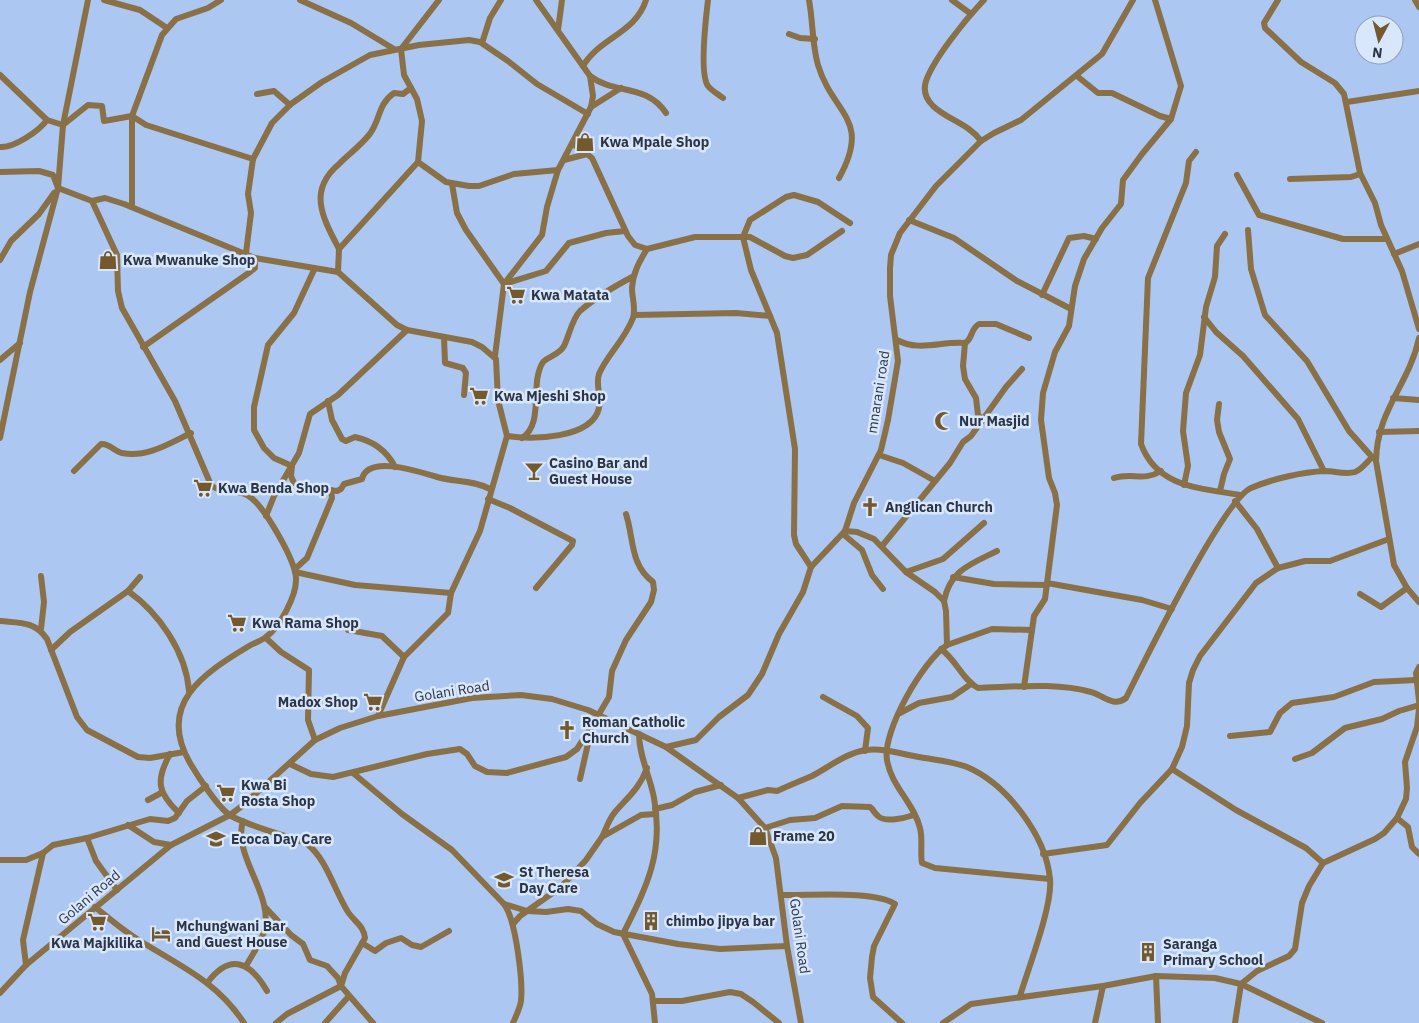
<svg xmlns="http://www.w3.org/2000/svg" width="1419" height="1023" font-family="'IBM Plex Sans',sans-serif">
	<rect width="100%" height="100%" fill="#acc7f1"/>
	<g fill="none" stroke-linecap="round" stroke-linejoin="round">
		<g stroke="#897046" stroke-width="6">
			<polyline points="104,0 140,10 167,28"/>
			<polyline points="300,0 351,23 394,49"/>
			<path d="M708 0C706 17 699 73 708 86 712 91 718 94 723 98"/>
			<path d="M809 0C813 21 812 45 818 65 833 115 872 118 839 178"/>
			<polyline points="952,0 971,14"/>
			<polyline points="1278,0 1264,23 1265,28 1301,62 1335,83 1344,94 1360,173 1375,203 1381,225 1402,271 1419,329"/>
			<polyline points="1415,0 1419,7"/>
			<polyline points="558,30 562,0"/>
			<polyline points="789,34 800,38 815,39"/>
			<polyline points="482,43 490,18 501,0"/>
			<path d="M583 66C599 38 636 33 646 0"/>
			<polyline points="0,75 47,120 63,125 88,105 102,106 104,121 132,116 146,125 253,159"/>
			<path d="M590 76C615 95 646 83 666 113"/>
			<polyline points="1077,76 1098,93 1112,93 1160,116 1171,119"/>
			<polyline points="257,94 274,91 290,105"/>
			<polyline points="1347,102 1419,91"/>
			<polyline points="591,107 621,88"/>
			<path d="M981 141C969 124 948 120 933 106 926 99 923 90 926 81 934 58 966 19 984 0"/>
			<polyline points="573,144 587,154"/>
			<path d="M0 147C14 148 39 131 47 120"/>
			<path d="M1196 152 1189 161 1186 183 1148 278 1141 444C1157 488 1201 488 1240 495"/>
			<polyline points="564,160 587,154 592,158 628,236 635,245 647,249 695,237 750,237 785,256 793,258 807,255 842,231"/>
			<polyline points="418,162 446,182 469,186 479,186 514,174 558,170"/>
			<path d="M0 172 39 171 53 175 58 188 92 201 117 255 118 291 122 308 175 401 211 485C220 494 235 489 247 495 263 503 295 560 296 578 297 595 280 627 266 637 261 641 254 643 249 646 204 673 156 704 190 763 197 775 219 809 231 816 254 828 282 834 306 843 327 859 334 890 348 912 354 921 364 926 365 938L345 973 341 986 373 1023"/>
			<polyline points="1237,175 1259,215 1343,239 1387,239"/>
			<polyline points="1290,179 1351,177 1360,174"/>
			<polyline points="452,184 457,213 466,230 504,284 546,271 569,243 606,233 625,231"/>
			<polyline points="92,201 105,198 124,204 255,258 338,272 397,325 407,330 472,342 482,347 496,359 498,400 507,436 480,531 451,593 448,613 404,657 378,716"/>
			<polyline points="132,207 132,116 162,35 176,19 208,8 221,0"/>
			<polyline points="909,220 954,238 1017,281 1071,309"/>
			<polyline points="1248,230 1251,269 1265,315 1307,361 1349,431 1373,458"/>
			<path d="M339 249C323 218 307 191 339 164 349 154 360 146 369 135 381 120 377 105 394 93L403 94 411 88"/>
			<polyline points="246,253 251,213 248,194 253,159 272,123 291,104 322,82 370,55 419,45 469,40 480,42 508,61 537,84 588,114"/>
			<polyline points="1394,254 1419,244"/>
			<polyline points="0,260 11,241 39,214 54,193"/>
			<path d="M314 270 294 313 268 345 254 407V430L264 448 274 458 292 466 291 476 294 483 303 487 337 491 341 489 344 484 362 479C368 454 420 472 437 477 455 482 473 480 490 489"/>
			<polyline points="338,272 339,249 418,162 422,121 417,99 404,75 401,49 439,0"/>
			<polyline points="1042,295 1069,238 1084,236 1096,239"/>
			<polyline points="634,315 736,313 770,316 777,333 795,449 794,535 796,544 811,567"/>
			<polyline points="770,316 751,270 743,237 750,220 786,197 794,195 818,202 850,223"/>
			<polyline points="1204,317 1216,332 1243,356 1298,419 1324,471"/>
			<polyline points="444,337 445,363 463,368 466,373 464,395"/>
			<path d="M1419 338C1409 385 1377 409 1376 461L1394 565 1407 588 1419 602"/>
			<path d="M897 340C919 352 941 341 965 343 973 339 970 329 979 324H996L1029 338"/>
			<polyline points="965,343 963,366 965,379 976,398 978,415 983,419"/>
			<polyline points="143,347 250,272 255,268 255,258"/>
			<polyline points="495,356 504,284 542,235 547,207 558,170 591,107 593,96 590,76 536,0"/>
			<polyline points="0,360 20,343"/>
			<polyline points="1393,398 1419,400"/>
			<path d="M328 401 332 420 342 439 346 441 355 437C373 441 387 451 395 467"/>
			<polyline points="1219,404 1217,420 1219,432 1230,459 1224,474 1220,491"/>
			<polyline points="1379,432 1419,431"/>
			<path d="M507 436C531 440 592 439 599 408 602 396 595 385 599 374 607 355 624 341 633 318 636 308 632 298 632 288 633 273 639 262 647 249"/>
			<polyline points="0,438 30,292 58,188 63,125 88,0"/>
			<path d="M522 438C545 423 529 384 543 362 549 356 559 355 564 346 569 336 572 319 580 311 596 297 615 286 634 276"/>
			<polyline points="879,455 903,463 935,481"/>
			<path d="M74 471 101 444C109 443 114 451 122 453 147 458 170 443 191 433"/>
			<path d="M1114 478C1133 472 1143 482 1161 471"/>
			<polyline points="1184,485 1188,466 1183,431 1186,393 1200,355 1206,307 1215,277 1217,246 1225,234"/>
			<polyline points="488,499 510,508 573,541 572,545 536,588"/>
			<polyline points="1235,501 1257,529 1278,568"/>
			<polyline points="266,516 274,496 299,453 310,414 338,395 407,330"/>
			<path d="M845 531 857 532 874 539 906 572 935 592 944 601 946 611 947 645C923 661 882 731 887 760 891 786 914 803 920 828 923 839 920 852 922 863L935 868 1050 879"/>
			<polyline points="843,534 862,550 872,575 883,589"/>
			<polyline points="882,546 950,463 963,442 971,436 1006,387 1022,369"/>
			<polyline points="295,569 307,558 332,498 331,490"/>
			<polyline points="295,572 355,585 451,593"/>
			<polyline points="906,572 943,559 984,523"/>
			<polyline points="953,577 994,584 1047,585"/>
			<polyline points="1047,583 1142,600 1172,609"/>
			<path d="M128 591C159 613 186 652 189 691"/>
			<polyline points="1360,594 1381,607 1407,588"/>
			<path d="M944 601C950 570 971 564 997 551"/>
			<path d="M0 621C20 623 35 621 47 639L77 717 87 730 138 757 150 758 184 752"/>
			<polyline points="41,629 44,602 41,576"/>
			<polyline points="348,630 382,636 404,657"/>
			<polyline points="266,638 281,652 309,670 308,720 315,740"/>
			<polyline points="947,645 992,629 1032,630"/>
			<path d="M941 649C957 661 962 679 978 688 1014 687 1056 682 1091 692 1103 695 1113 708 1126 698 1144 662 1223 500 1251 488 1272 479 1302 472 1325 471 1334 471 1346 475 1355 472 1362 469 1367 462 1372 457"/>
			<polyline points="51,650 70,632 128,591 140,577"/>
			<polyline points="1419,667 1416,673 1419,701"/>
			<polyline points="1024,687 1034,616 1045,599 1057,505 1055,493 1049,478 1041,420 1043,393 1055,352 1069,326 1075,286 1084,259 1102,228 1121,204 1123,180 1142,154 1171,119 1181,86 1155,0"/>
			<polyline points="823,697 857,716 868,728 865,751"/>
			<polyline points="900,713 919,703 952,697 971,684"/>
			<path d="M639 734C639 756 650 776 654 798 664 853 647 886 623 934L652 994 655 1023"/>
			<polyline points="1230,736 1270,732 1280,713 1292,703 1334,697 1374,682 1416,680"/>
			<polyline points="666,747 696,740 719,717 748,695 762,674 779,634 803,592 811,567 845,531 854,503 881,450 888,420 898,361 890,296 890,268 891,255 900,233 936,186 981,141 994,133 1021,120 1102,54 1133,0"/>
			<path d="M170 754C155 781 158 793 179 813"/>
			<polyline points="1295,759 1312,753 1345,728 1382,719 1399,711 1419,705"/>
			<polyline points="290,764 311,774 333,777 427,754 460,749 467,754 475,766 487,772 507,773 566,757 577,749 592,726"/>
			<polyline points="1172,769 1236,810 1306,848 1323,863"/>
			<polyline points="353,773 402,814 452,850 504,904 527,911 546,912 568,909 581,911 597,924 614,932 678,944 720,949 787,946"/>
			<path d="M580 779 592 726 609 697 612 671 626 640 651 602 654 590 653 582C630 565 634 539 626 514"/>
			<path d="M738 798 768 790 777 791C788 786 800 781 812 776 829 767 846 753 866 750 885 748 901 754 919 757 935 760 951 761 967 767 1007 784 1046 836 1050 879 1053 905 1028 969 1020 996"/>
			<polyline points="148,800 161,793"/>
			<polyline points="655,809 672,805 695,792 721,785"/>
			<polyline points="1397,818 1408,827 1412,847 1419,854"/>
			<path d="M243 821C232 856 275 895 264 932 260 944 252 955 246 966"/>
			<polyline points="128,825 154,842 171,845"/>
			<path d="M765 828 790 820 815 818 842 806 870 807C874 810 874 813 878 816 885 823 905 818 914 815"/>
			<path d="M602 837C606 829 609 819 615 812 628 797 640 788 647 768"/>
			<polyline points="87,838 96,861 117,890"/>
			<polyline points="1043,854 1107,845 1140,803 1172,769 1182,747 1187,726 1189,683 1193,670 1200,656 1256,583 1278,568 1305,561 1330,561 1389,539"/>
			<polyline points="0,860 26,860 43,853 53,845 87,838 150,819 168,821 175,818 187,801 206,786"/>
			<path d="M782 895C808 896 874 890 895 904L874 946 872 957 870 978 873 997 902 1023"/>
			<path d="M504 904C516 920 523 981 521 1001 520 1008 516 1016 513 1023"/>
			<path d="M95 907C111 920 127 934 145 944 183 967 219 984 244 1023"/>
			<polyline points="265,907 291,935 303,944 310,960 327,966 338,978 341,986 287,1014 276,1023"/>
			<polyline points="513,924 520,916 561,887 586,860 602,837 641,815 655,814"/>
			<polyline points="362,943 375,951 386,943 401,938 412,945 421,947 449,931"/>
			<polyline points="26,965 23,940 43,853"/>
			<polyline points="1156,976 1158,1023"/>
			<path d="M208 982C231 952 251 963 267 991"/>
			<polyline points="0,993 26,965 171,845 230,815 242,806 315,740 340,728 378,716 472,698 521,695 552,699 588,710 666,747 738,798 765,828 776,858 787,946 801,1023"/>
			<polyline points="653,1001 682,1001 730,992 741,994 753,1002 779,1023"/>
			<polyline points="325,1023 349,996"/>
			<polyline points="943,1023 971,1004 1103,986 1156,976 1215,978 1241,984 1322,1023"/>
			<polyline points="1095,1023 1103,986"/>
			<polyline points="1235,1023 1241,984 1257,971 1289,956 1295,949 1302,903 1309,886 1323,863 1375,839 1384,833 1397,818 1406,799 1407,788 1405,762 1417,727 1419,709"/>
		</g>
	</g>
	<defs>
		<g id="shop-bare" transform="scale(1.5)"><path d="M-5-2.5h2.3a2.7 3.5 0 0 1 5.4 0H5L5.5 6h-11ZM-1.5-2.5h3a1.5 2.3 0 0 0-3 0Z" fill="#73592b" stroke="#d9e7fd" stroke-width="2.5" paint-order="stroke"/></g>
		<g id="supermarket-bare" transform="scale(1.5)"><path d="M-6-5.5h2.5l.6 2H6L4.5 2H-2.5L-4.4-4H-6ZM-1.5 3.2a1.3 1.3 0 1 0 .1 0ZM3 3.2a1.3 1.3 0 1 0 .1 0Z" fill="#73592b" stroke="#d9e7fd" stroke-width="2.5" paint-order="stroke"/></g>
		<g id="mosque-bare" transform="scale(1.5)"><path d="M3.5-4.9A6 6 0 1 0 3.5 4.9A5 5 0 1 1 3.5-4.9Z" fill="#73592b" stroke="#d9e7fd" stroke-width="2.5" paint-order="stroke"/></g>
		<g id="bar-bare" transform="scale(1.5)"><path d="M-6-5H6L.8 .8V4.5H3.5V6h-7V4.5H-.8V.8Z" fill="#73592b" stroke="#d9e7fd" stroke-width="2.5" paint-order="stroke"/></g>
		<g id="church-bare" transform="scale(1.5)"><path d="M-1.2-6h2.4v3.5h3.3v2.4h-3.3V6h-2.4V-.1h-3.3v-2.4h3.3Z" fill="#73592b" stroke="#d9e7fd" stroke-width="2.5" paint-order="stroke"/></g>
		<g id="school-bare" transform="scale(1.5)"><path d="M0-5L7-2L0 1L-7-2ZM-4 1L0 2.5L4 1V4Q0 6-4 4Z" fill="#73592b" stroke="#d9e7fd" stroke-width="2.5" paint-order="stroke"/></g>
		<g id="building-bare" transform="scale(1.5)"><path d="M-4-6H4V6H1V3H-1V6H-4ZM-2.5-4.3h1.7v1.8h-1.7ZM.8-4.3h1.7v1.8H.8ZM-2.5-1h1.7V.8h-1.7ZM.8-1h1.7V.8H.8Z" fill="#73592b" stroke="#d9e7fd" stroke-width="2.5" paint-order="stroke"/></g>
		<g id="hotel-bare" transform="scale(1.5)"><path d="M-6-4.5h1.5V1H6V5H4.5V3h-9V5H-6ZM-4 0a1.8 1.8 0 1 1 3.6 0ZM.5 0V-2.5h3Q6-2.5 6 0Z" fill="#73592b" stroke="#d9e7fd" stroke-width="2.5" paint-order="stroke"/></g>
	</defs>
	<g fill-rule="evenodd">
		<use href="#shop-bare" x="585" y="142"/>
		<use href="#shop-bare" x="108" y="260"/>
		<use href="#supermarket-bare" x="516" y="295"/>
		<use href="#supermarket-bare" x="479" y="396"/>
		<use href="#mosque-bare" x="944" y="421"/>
		<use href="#bar-bare" x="534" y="471"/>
		<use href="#supermarket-bare" x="203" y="488"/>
		<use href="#church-bare" x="870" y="507"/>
		<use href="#supermarket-bare" x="237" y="623"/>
		<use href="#supermarket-bare" x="373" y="702"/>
		<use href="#church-bare" x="567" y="730"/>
		<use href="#supermarket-bare" x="226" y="793"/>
		<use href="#shop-bare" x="758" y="836"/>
		<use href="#school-bare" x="216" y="839"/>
		<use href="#school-bare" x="504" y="880"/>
		<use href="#building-bare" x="651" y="921"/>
		<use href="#supermarket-bare" x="97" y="922"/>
		<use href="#hotel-bare" x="161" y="934"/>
		<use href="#building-bare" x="1148" y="952"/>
	</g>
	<g text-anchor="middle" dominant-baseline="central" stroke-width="5" stroke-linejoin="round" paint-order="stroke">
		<g font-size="14" font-weight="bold" fill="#2b3546" stroke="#d9e7fd" text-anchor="start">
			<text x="600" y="142">Kwa Mpale Shop</text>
			<text x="123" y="260">Kwa Mwanuke Shop</text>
			<text x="531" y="295">Kwa Matata</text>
			<text x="494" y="396">Kwa Mjeshi Shop</text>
			<text x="959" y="421">Nur Masjid</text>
			<text x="549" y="463">Casino Bar and<tspan x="549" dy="16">Guest House</tspan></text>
			<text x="218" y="488">Kwa Benda Shop</text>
			<text x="885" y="507">Anglican Church</text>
			<text x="252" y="623">Kwa Rama Shop</text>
			<text x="358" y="702" text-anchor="end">Madox Shop</text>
			<text x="582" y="722">Roman Catholic<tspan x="582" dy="16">Church</tspan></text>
			<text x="241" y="785">Kwa Bi<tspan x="241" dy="16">Rosta Shop</tspan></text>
			<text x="773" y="836">Frame 20</text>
			<text x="231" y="839">Ecoca Day Care</text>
			<text x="519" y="872">St Theresa<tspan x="519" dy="16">Day Care</tspan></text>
			<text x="666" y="921">chimbo jipya bar</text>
			<text x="176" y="926">Mchungwani Bar<tspan x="176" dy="16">and Guest House</tspan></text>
			<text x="97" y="943" text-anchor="middle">Kwa Majkilika</text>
			<text x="1163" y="944">Saranga<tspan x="1163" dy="16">Primary School</tspan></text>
		</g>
		<g font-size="14" fill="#2b3546" stroke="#d9e7fd">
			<text transform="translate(878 392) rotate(-81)">mnarani road</text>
			<text transform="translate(452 691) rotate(-9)">Golani Road</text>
			<text transform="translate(89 897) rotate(-40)">Golani Road</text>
			<text transform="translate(800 936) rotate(82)">Golani Road</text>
		</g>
	</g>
	<g transform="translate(1379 40) rotate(187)"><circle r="24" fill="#d9e7fd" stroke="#93a0b4"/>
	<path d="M0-4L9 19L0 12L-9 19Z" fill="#73592b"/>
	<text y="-8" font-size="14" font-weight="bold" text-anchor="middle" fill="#2b3546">N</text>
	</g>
</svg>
